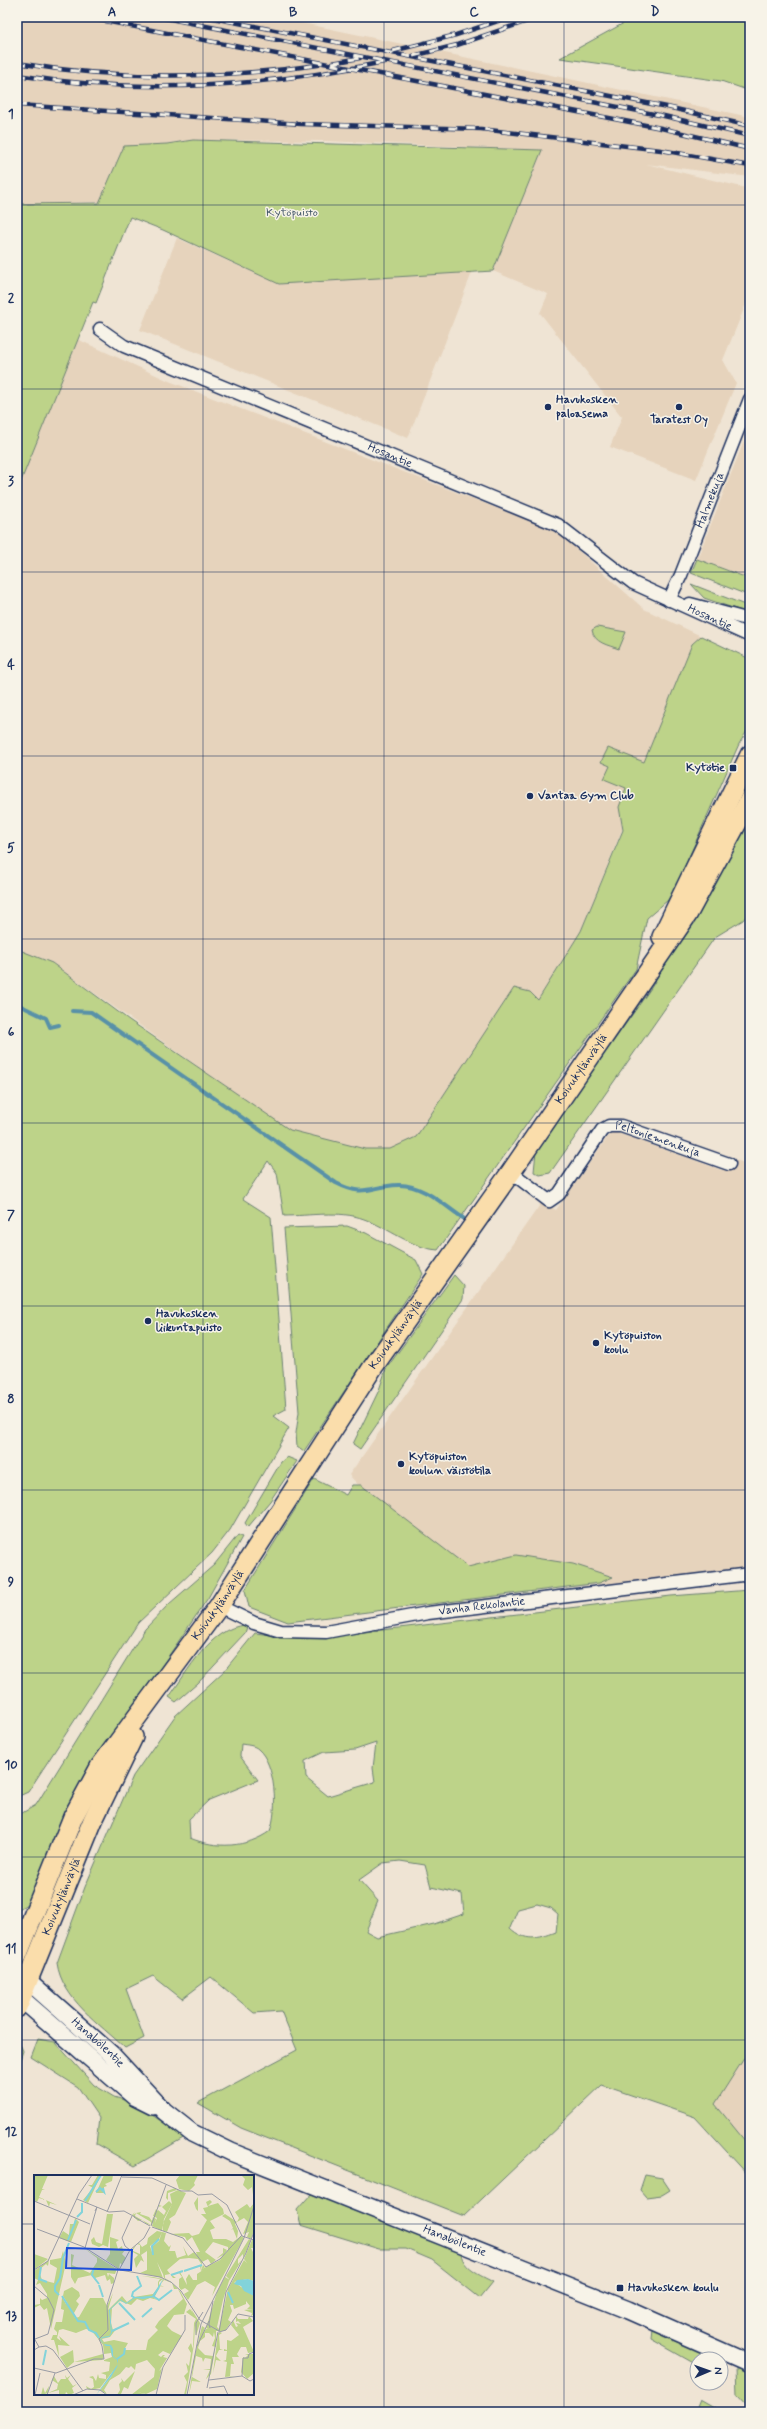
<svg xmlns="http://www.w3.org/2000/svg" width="767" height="2429" font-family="Mynerve,sans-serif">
	<rect width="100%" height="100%" fill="#efe4d4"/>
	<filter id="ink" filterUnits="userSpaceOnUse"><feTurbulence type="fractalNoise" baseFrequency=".025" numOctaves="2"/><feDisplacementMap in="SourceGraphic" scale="8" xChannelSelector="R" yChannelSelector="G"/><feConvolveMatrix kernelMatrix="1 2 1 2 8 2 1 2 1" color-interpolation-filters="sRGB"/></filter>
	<g filter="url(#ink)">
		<g fill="#e6d3bc">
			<polygon points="17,17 274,17 750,117 750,177 646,164 750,189 750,294 723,360 736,383 696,480 610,447 622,417 540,313 548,294 493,271 542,150 324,141 193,140 167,144 106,202 17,204"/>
			<polygon points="177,238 279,284 473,270 408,438 140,330"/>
			<polygon points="77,339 169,381 556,531 644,609 701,636 581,931 538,1000 396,1207 52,963 17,949 17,491"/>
			<polygon points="750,426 750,579 697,559"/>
			<polygon points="612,1131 722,1170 727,1157 750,1165 750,1570 464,1597 349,1475 542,1202 556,1210"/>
			<polygon points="750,2049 750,2147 715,2104"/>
		</g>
		<g fill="#bdd389" stroke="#6c8174" fill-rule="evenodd">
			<polygon points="635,17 750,17 750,91 721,81 560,58"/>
			<polygon points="193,140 542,150 493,271 279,284 163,230 130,217 96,303 93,302 17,491 17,204 99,203 124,146 167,144"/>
			<polygon points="697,559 750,579 750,596 691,573"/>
			<polygon points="691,584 750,607 750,614 704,598"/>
			<path d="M597 627 626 632 619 649C608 645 594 643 592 630Z"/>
			<path d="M701 636 750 659V726L739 744 677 884 668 900 647 918 636 969 438 1250C411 1248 389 1228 364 1219 340 1210 309 1216 284 1216L277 1173 268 1161 243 1199 271 1217 286 1409 273 1416 289 1428 230 1530 212 1553 138 1623 28 1792 17 1797V949L52 963 129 1020 290 1130 365 1149H390L416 1137 514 988 530 992 538 1000 581 931 623 830 619 807 626 788 604 779 610 766 601 762 608 748 644 762 692 644Z"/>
			<polygon points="750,818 750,911 743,920 715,937 550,1173 540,1175 534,1172 536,1151 651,988"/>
			<polygon points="347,1226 366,1233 416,1260 423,1274 304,1451 297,1446 296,1433 299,1412 284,1228"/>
			<polygon points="454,1275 464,1286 463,1299 360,1449 353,1444 379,1390 386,1369"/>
			<polygon points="287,1457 297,1461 270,1501 248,1527 245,1523 281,1462"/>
			<polygon points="314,1479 346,1495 352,1485 361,1485 468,1567 516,1555 573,1564 613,1577 599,1583 288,1622 249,1607 245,1590"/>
			<polygon points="238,1535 242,1537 208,1598 142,1695 93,1761 64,1812 29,1903 17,1910 17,1816 36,1805 145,1629 169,1604 214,1565"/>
			<path d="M750 1590V2049L715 2104 750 2147V2177L695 2117 602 2085 464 2216 241 2128 198 2103 297 2050 281 2011 254 2013 211 1977 182 1999 153 1976 126 1989 144 2038 125 2048C100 2024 62 1999 57 1963L85 1887 133 1776 175 1716 224 1671 255 1633 305 1639 671 1596ZM376 1743 373 1768 375 1782 328 1796 306 1778 305 1761 324 1752 355 1750ZM241 1744C246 1745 254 1745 258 1749 276 1764 278 1810 270 1831 247 1848 216 1849 190 1838L189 1819 209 1800 258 1780 240 1756ZM400 1861 425 1865 431 1887 462 1894 464 1914 434 1924 377 1937 366 1931 378 1901 359 1880 383 1863ZM537 1904 551 1908 558 1914 556 1932C538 1939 525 1942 510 1928L518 1909Z"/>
			<path d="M245 1625 247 1627 245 1633 198 1683 176 1702 169 1697C188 1671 210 1628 245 1625Z"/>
			<polygon points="38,2039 55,2042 94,2085 114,2097 134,2103 185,2137 135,2166 96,2144 99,2118 78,2087 31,2057"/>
			<polygon points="17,2043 21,2046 23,2051 17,2069"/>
			<polygon points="645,2175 662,2178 670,2190 662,2195 646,2197 640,2190"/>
			<path d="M312 2193 461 2253C463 2269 480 2275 493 2282L480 2298 432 2260 406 2249H379L301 2225 297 2210Z"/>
			<polygon points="652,2330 718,2359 697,2359 697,2365 651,2339"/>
			<polygon points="736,2368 750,2374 750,2408 737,2394"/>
			<polygon points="700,2400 721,2412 695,2412"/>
		</g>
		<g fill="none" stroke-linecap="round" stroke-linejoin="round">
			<g stroke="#5991a8" stroke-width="4">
				<polyline points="17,1004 46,1018 50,1027 59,1025"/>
				<path d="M72 1011 91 1012 336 1183C365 1198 370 1186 398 1185 422 1184 444 1205 463 1218"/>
			</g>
			<g stroke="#1b2f5e" stroke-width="15">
				<g id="minor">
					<path id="s1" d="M100 329 124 346 558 525 633 583 750 636"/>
					<path id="s2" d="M669 600 681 575 750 399"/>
					<polyline points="690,604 750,620"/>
					<path id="s3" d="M511 1172 549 1201 559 1194 602 1130 609 1126H621L729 1164"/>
					<path id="s4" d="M219 1606 254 1623 281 1631 326 1632 428 1613 750 1574"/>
				</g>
			</g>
			<g stroke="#1b2f5e" stroke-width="20">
				<g id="secondary">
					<path id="s5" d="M17 1971 111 2054 164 2111 192 2133 231 2152 628 2310 750 2364"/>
					<polyline points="17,1995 135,2097 153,2106"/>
				</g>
			</g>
			<g stroke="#1b2f5e" stroke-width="22">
				<g id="primary">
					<polyline points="662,937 750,755"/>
					<path id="s6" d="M17 1956 73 1817 100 1767 219 1606 373 1367 511 1172 687 915 750 799"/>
					<path id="s7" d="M17 2007 93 1820 133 1737"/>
				</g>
			</g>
			<use href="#minor" stroke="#f7f3e8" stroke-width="12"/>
			<use href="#secondary" stroke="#f7f3e8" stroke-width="17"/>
			<use href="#primary" stroke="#faddab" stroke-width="19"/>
			<g stroke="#1b2f5e" stroke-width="4.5">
				<g id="rail">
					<polyline points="84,17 661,128 750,149"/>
					<polyline points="160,17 664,116 750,136"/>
					<polyline points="208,17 667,107 750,126"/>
					<polyline points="393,51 456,35 510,17"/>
					<polyline points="413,56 457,45 539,17"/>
					<path d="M17 63C117 80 218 79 318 65"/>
					<polyline points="332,63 360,58"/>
					<path d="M17 75C139 95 263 87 384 62"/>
					<polyline points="17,105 301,124 481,129 661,150 750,166"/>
				</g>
			</g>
			<use href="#rail" stroke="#f7f3e8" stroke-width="3" stroke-dasharray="9" stroke-linecap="butt"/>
		</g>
	</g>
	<path fill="none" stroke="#1b2f5e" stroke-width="1" stroke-opacity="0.55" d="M203 17V2176M384 17V2412M564 17V2412M17 205H750M17 389H750M17 572H750M17 756H750M17 939H750M17 1123H750M17 1306H750M17 1490H750M17 1673H750M17 1857H750M17 2040H750M17 2224H35M253 2224H750M203 2394V2412"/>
	<g fill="#1b2f5e" stroke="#f7f3e8" stroke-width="1.5">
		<circle cx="548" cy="407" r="4"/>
		<circle cx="679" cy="407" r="4"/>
		<rect x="729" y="764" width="8" height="8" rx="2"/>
		<circle cx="530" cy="796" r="4"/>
		<circle cx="148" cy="1321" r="4"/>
		<circle cx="596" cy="1343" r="4"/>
		<circle cx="401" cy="1464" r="4"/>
		<rect x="616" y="2284" width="8" height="8" rx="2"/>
	</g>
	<g text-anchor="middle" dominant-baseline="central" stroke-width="3" stroke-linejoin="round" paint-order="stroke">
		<g font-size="12" fill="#445869" stroke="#f7f3e8">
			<text x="292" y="213">Kytöpuisto</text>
		</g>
		<g font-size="12" font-weight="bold" fill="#1b2f5e" stroke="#f7f3e8" text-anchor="start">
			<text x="556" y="400">Havukosken<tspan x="556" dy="14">paloasema</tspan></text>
			<text x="679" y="420" text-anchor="middle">Taratest Oy</text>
			<text x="725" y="768" text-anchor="end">Kytötie</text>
			<text x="538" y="796">Vantaa Gym Club</text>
			<text x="156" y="1314">Havukosken<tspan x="156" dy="14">liikuntapuisto</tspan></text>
			<text x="604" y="1336">Kytöpuiston<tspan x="604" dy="14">koulu</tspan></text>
			<text x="409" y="1457">Kytöpuiston<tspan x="409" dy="14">koulun väistötila</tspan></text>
			<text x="628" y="2288">Havukosken koulu</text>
		</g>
		<g font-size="12" fill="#1b2f5e" stroke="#f7f3e8">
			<text stroke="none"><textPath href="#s1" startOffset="317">Hosantie</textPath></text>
			<text stroke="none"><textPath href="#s2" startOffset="108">Halmekuja</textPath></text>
			<text stroke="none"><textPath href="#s1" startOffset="678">Hosantie</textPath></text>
			<text stroke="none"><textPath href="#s6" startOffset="1055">Koivukylänväylä</textPath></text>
			<text stroke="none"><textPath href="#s3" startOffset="196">Peltoniemenkuja</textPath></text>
			<text stroke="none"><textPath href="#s6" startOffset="731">Koivukylänväylä</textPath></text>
			<text stroke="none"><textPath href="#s6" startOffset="407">Koivukylänväylä</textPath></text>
			<text stroke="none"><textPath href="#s4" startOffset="270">Vanha Rekolantie</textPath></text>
			<text stroke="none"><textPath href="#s7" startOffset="119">Koivukylänväylä</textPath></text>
			<text stroke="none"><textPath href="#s5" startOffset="108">Hanabölentie</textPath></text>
			<text stroke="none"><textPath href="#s5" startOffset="523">Hanabölentie</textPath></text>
		</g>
	</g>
	<g transform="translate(34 2175)">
		<rect width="220" height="220" fill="#efe4d4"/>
		<path d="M0 0H14L8 14 11 15H8L5 22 23 30 16 28 15 32 12 25 5 23 3 27 0 25ZM64 0H67L54 28 49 25 59 13 54 10H58ZM70 0H79L78 6 71 9 73 11 70 12V18H62ZM146 0H164L160 8 161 10 155 16 145 14 142 5ZM207 0H220V56L217 64 213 62 215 57 209 59 214 47 210 43 203 47 205 43 201 37 213 29 216 33 220 28 218 12 214 15 209 10 211 4ZM141 13 143 15 134 18V25L138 29 136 19 144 15 152 18 141 40 135 44 137 47 133 57 129 56V48L138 29 130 44 128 56 118 51 119 47 117 50H116L114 49V50L115 51 108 45 104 46 98 40 101 37 99 40 102 38 101 41 117 50V47L102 38 107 37 106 39 115 42 118 46 119 42 122 44 121 48 123 43 119 41 122 34 124 36V33L125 30 128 31 124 32V35L130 40 132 36 128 32 135 26 132 23 133 16ZM164 22V36L167 39H172L169 33 174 32 172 27 176 25 178 27 174 31 184 28 189 34 190 39 176 46 181 53 176 55 179 64H192L199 67 207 61 210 63 178 121 181 112 171 106 163 110 154 125 150 119 155 116 151 113 147 115 145 112V104L148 102 145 98 138 100 142 103H139L136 99 131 100V103L137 107 130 103 129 99 123 87 129 103 106 98 113 95V76L107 80 110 87 107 85 102 93 100 84 104 80 97 76 95 78 97 75 106 79V70L103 69 99 75V73L102 70 105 68 108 72 113 69 114 63 123 56 128 57 125 64 116 71 118 77V72L125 66 128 57 132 58 130 66 135 72 137 70 135 76H141L143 83 152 80 149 71 154 81 160 77 163 80 162 77H166L158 62 153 66 151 62 136 59 155 58 158 61 165 59 173 45 162 34 160 28ZM179 67 194 72V75L190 80 193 75 189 73V78L182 84 189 80 186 85 168 94 171 92 169 90 167 96 168 87 174 84 177 89 182 85 171 77ZM155 83 164 84 168 90 165 91 161 85 165 91 137 100 133 95 146 84ZM166 91 167 96 169 95 163 99V105H159L155 99 152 104 153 110 146 97ZM73 39H79L74 72 69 70 65 72 58 69 57 65 60 62 62 67 68 69ZM191 39 203 47 201 49 204 56 203 64 199 54 197 55 199 53 196 46 188 41ZM41 43 45 47 37 67 25 63 29 56 35 60 36 49H40ZM76 62 85 65 82 67 84 74 88 71 89 76 92 74 88 79 92 83 88 90 86 88 85 94 72 85 76 79ZM215 64 217 65 212 77 209 83V79L204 84V89L208 85 195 106 189 125 183 152 185 154 194 114 210 85 213 88 210 84 218 65H220V73H217L220 79V106L213 104 200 107 220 121 219 140 217 141 218 138 210 135 219 134H213L216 131 212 126V129L200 134 199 130H196L198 136 194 145 197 147 191 156H182V172L178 171 181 163 180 157 179 162 175 158H171V162L166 166 164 173 171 180 179 181 181 174 177 199 172 204 176 195H169L176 194 177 184 171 183 169 187 168 183 162 181 158 202 167 207 158 206 155 220 160 184 168 151 171 153 169 158 172 154H174L172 153 183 117 191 102 196 105 192 101ZM51 74 83 94 81 99 73 98 74 102 75 99 80 103V108L77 109 76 104 73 106 71 100 61 103 58 100 44 103 41 109 37 102V79L40 80 38 90 56 98 63 87V83ZM29 76 32 88 17 154 13 133 10 135 6 130 0 133V130L6 129V123L8 125 13 123V119L6 108 2 110 4 105 0 103V96L15 85 14 91 12 89 6 94V99L8 105 20 108 23 93 16 89V85L27 83ZM0 79 14 84 0 95ZM108 101 119 102 129 104 125 107V112L123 116 125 114 129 104 137 107 146 116 153 129 150 139 140 140 133 151 138 156 148 161 136 179 129 176 124 180 127 182 129 180H131L129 182 133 183 135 180 125 196 128 193 123 214 112 219 103 217 114 220H97L120 202 121 194 113 185 102 189 101 195 97 191 95 193 92 192 86 199 76 205 70 215 73 219 66 215 77 202 79 196 66 213 56 215 53 214 52 211 57 214 60 212 59 204 55 202 59 201 62 206 64 199 65 203 72 204V200L67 198 75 196 76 187 70 186V185L78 182 77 178 70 179 69 170 57 155 52 154 42 158 29 154 25 155 23 163 27 166 25 161 36 171 24 170 25 182 20 165H17L19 160H23V157L19 159 23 157 20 154 22 147H28L30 135 27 134 28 122 32 129H34L29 121 30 116 38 112 45 117 46 121 42 126 45 129 40 138 41 143 45 142 56 123H69L73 131 79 118 74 135 88 121 93 127 100 122 119 119 124 113V107L126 104ZM130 105 138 108 140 114H144L149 124 125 146 121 152 124 155 114 165 112 175H90L94 168 80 165 70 167 68 164 76 162 83 153 79 155 77 148 78 133 86 126 97 130 103 124 109 126 116 123 124 125 120 123 126 111 130 112 126 110ZM156 132 166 148 162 161 161 150 160 169 152 220H150L153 207 150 201 154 197 152 188 155 191 157 178 154 173 157 168 159 174 160 148 162 144 152 137 156 134 159 138ZM202 141 204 144H214L215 141 219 146 209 152 220 177 214 178 212 172H207L203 179 205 182H198L200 189H197L196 201H201L191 202 193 187 189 186 192 185 193 176H190V174L193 175V165L197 166 205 160 197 150 199 145 202 152 204 151 202 148 207 149 204 146 202 147ZM186 157 188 158 185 160 186 174 189 175H185L182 181 187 186 182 185 179 198 184 158ZM39 175 40 187 69 179 70 183 68 185 40 187 33 193 26 182ZM211 179H219L220 181V198L213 204 207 197 209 182 211 183 214 180ZM101 196 94 214 90 212 87 219 83 220 86 215 85 209 88 206 87 203 90 207ZM31 200 33 203 37 200 34 204 39 211 43 209 38 213 40 218 35 220 32 217 31 220H25V215L7 220 9 212 11 218 15 211 14 218 23 214 24 209 18 205 15 210 20 201 24 208 27 204H32Z" fill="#bdd389" fill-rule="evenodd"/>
		<path d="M129 104 125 114 120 122 109 124 101 123 92 129 86 125 76 135 78 158 75 162 68 163 67 165 70 169 77 170 79 174V181L84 185V189L83 192 77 202 62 220 84 189 83 185 78 181 76 171H72L66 165 68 162 75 161 77 158 75 135 86 124 92 128 101 122 118 121ZM214 104 220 106V121L210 116 207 111 200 109 203 105Z" fill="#82d3da"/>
		<path fill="none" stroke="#82d3da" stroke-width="2" d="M62 17 66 13 70 17 69 13M51 26 67 0M43 42 48 37V28M34 65 42 45M119 80 118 71 125 64M7 92 5 104 13 107M60 93 58 100 65 109M150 96 168 90M137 100 149 96M65 110 69 122M194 117 199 128M25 120 21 116V111L26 103 29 83 35 68M28 121 44 146 51 147 55 155 62 158 65 163M119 121 125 125 138 115M101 123 98 121 99 117 107 111 103 101M85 128 101 145M108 142 118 133M78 156 95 148M83 184 90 179 91 173M9 190 12 175"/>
		<path fill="none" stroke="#9a9ca5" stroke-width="1" d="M88 2 118 3 147 16H158L164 20 178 19 193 30 208 61 220 65M43 24 75 37 90 36 101 42M0 26 56 49M73 37 88 0M100 42 116 51M117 51 132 10M118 52 149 63 172 92 186 84 208 60M3 54 50 72 86 95 126 102 137 107 147 116 166 145 185 156M51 73 63 32 61 36M96 75 91 71 88 63 98 41M212 78 220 57M0 95 14 86 45 19 58 0M85 95 96 75 110 63 116 52M0 111 14 123 20 135 14 159 1 164M176 153 175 149 179 126M185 157 192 155 204 139 220 142M185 157 192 117 212 78M162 160V148L169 137M0 163 5 172 0 175M163 171 175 146M5 172 12 171 19 175 49 216M0 193 22 198 33 194M33 194 60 184H70L68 171 65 164 74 155 73 130 84 95M208 201 209 183H214L215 179 220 177M175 205 208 201 216 206 220 204M173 213 184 157M175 213 190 211 194 220M1 220 6 198M13 220 21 198M39 220 53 214 66 215 73 220M122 220 129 192 151 155V140M153 220 167 149 210 63 220 31"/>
		<path fill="#1d4ed8" fill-opacity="0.15" stroke="#1d4ed8" stroke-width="2" d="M33 73 98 75 97 95 32 93Z"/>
		<rect width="220" height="220" fill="none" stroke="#1b2f5e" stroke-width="2"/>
	</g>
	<rect width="767" height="2429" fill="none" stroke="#f7f3e8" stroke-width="44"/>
	<g transform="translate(709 2371) rotate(88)"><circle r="19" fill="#f7f3e8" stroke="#9fa5b1"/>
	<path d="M0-3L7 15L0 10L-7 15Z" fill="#1b2f5e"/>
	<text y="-6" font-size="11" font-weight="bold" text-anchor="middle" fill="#1b2f5e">N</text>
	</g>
	<rect x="22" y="22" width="723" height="2385" fill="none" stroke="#1b2f5e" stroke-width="1.5"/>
	<g font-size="13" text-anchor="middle" font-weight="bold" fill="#1b2f5e">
		<text x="112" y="16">A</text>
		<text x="293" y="16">B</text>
		<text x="474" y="16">C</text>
		<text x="655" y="16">D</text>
		<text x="11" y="118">1</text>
		<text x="11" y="302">2</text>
		<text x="11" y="485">3</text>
		<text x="11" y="669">4</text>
		<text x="11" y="852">5</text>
		<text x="11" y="1036">6</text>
		<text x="11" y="1219">7</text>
		<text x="11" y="1403">8</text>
		<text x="11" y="1586">9</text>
		<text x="11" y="1769">10</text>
		<text x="11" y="1953">11</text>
		<text x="11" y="2136">12</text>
		<text x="11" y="2320">13</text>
	</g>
</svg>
